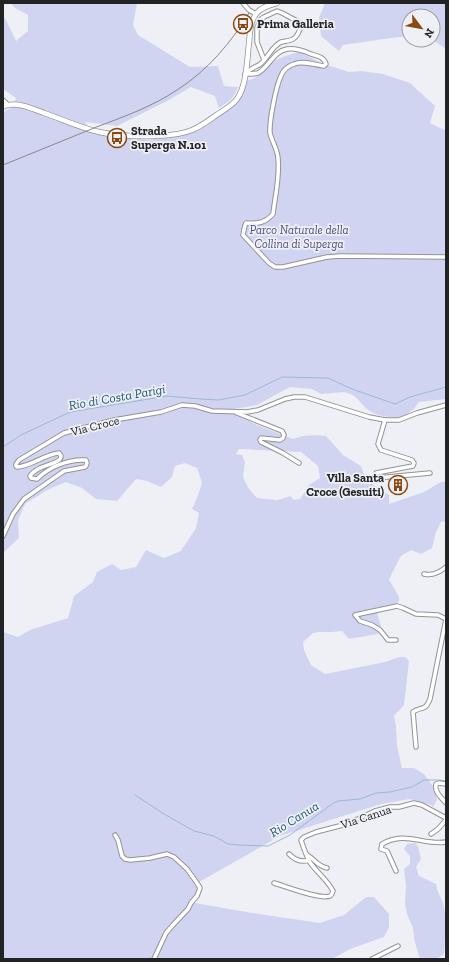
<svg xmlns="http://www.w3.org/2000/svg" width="449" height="962" font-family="'Zilla Slab',serif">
	<rect width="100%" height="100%" fill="#eff0f5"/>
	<g fill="#d1d4f1" fill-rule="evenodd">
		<path d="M12 3H137L133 25 138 35 190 67 218 66 224 86 238 87C234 99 229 101 219 108L215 96 191 87 167 101 117 126 85 122 92 133 148 140 179 135 194 131 234 106 247 80C260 80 267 64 278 59 284 56 292 54 299 52L324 64 349 72 361 71 383 74 410 83 435 106 430 123 440 128 446 130V399L419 402 414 409 401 418C390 417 379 417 370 411 359 404 359 395 344 392L321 394 312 389 290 387 257 405 234 409 237 416C245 418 250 422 257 425 269 430 281 434 293 439 304 434 315 435 326 436L343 455 361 466 366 480 389 495V504L424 492 441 482H446V521L441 522 436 532 432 548 421 554 411 550 401 556 392 573 389 580 394 588 399 597V601L393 609 381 611 377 613 383 633 349 639 342 631 332 632H319L313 633 303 642 304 650 311 665 325 674 385 662 399 657H405L409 661 404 705 394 716 396 726 397 746 402 768H414L424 774 435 789 437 800 433 807 431 805 410 799 381 804 280 836 199 882 195 893V903L252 913 320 923 344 915 366 897H374L389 914V927L384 937 350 949 332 959H3V632L18 637 30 630 68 618 74 596 93 582 97 572 112 564 121 570 136 567 146 550 164 558 181 551 196 528 199 513 192 509 197 498 202 483 197 468 185 463 175 466 172 477 161 487 147 481 136 479 117 501 96 499 82 488 66 482 47 490 25 504 18 520 19 538 3 553V112L13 107 16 98 3 89V17L6 20 16 41 28 31V15L15 8 12 5ZM239 449 301 452 318 466 320 478 309 485 300 499 294 500 290 496 278 500 257 498 249 489 243 477 245 462 242 455 236 454Z"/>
		<polygon points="325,3 446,3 446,49 433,40 433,16 409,16 409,36 391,38 343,45 339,51 321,36 319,18"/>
		<polygon points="415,843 418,846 421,859 416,867 419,876 436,884 438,892 443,903 446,920 446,936 445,936 444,954 436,959 420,959 414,939 413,928 407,914 405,904 406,886 404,869 410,864 410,856 404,849 407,844"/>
	</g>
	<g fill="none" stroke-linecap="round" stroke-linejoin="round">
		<g stroke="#98bbd0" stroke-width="1">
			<polyline points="3,447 21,435 70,412 167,396 200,399 219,400 245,395 282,377 328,378 352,389 395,404 410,397 446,387"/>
			<polyline points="135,795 164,814 194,831 214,836 228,844 238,845 268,846 290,835 332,804 338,801 360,799 376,793 390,792 412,787 424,780 439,780 446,781"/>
		</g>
		<g stroke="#939398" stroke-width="5.5">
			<g id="minor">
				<polyline points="243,3 249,10 256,14"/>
				<path d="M246 73C251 68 253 68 259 65 267 60 271 47 281 42 285 41 290 41 293 39 298 36 300 30 301 25L299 22 282 13 277 11 264 17 261 19 257 28V42L264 60"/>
				<path d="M245 74C249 74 254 74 258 73 268 68 274 51 287 49 295 48 304 51 311 54 318 56 324 57 326 64L324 66C314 65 303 60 294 64 288 66 283 70 281 76 276 86 269 122 270 133 272 142 278 150 278 159 280 177 275 196 273 214 265 223 258 224 246 223 244 227 244 230 243 235L269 263 275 267H283L327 257 340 256 446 257"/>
				<polyline points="3,100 8,105"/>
				<polyline points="236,412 237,413 282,431 284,435 283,438 280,440 261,438 260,440 261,442 283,453 299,463"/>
				<polyline points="385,420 378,444 381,450 412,460 414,463 413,466 376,473 375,476 377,478 430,473"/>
				<path d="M3 536 13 514 24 499 64 471 85 467 86 466 87 463 86 460C68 459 49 467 37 479L31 478 30 476C37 465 56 465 60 459 61 458 61 457 61 456L59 453C45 454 32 466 17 467L16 466V464L19 460 64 433 114 420 161 412 182 405 195 406 212 411 247 412 258 410 285 399 294 397H305L369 417 385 420H399L417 413 446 405"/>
				<path d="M424 574C432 576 440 572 446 567"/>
				<polyline points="396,640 388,640 380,630 372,625 360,621 355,615 397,606 403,608 416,614 438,615 446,619"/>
				<path d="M416 747 413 712C421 706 425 712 430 699L446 619"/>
				<path d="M446 784 439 783 436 784C434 792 441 797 446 803"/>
				<polyline points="431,834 438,829 446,820"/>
				<polyline points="115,835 118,840 122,856 125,859 130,860 150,858 167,854 174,857 187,869 197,883 200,888 197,896 191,903 188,909 172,926 166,933 154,959"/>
				<path d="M289 854C295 860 301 863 309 860"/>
				<path d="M307 855C316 860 317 866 327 868"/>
				<path d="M396 871 387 851 381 849 382 844C405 830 424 846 446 842"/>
				<path d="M274 883C285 886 320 900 330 896 332 895 332 894 333 891 327 879 316 872 309 861 306 854 303 847 301 840L304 837 316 832 347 824 375 811 390 807H399L414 803 422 805 446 818"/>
				<polyline points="372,959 398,946"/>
			</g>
		</g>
		<g stroke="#939398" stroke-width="6">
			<path id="tertiary" d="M3 107C4 106 7 105 9 105 20 103 33 109 44 113 62 119 80 128 99 132 123 137 169 139 192 130 200 127 208 121 215 116 222 111 232 106 237 99 247 85 247 59 249 43 250 33 250 22 256 14 261 7 270 5 277 3"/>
		</g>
		<use href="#minor" stroke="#fff" stroke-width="3.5"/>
		<use href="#tertiary" stroke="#fff" stroke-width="4.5"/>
		<path stroke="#88898c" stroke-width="1" d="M3 165C35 152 67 139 99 126 126 116 153 106 177 90 207 71 231 43 249 13"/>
	</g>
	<defs>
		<g id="bus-ring" transform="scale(1)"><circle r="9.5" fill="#eff0f5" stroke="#894910" stroke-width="1.5"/><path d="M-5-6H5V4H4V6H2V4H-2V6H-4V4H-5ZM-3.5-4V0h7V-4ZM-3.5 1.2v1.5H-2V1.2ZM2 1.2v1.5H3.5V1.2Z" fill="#894910"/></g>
		<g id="building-ring" transform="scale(1)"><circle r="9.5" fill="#eff0f5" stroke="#894910" stroke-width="1.5"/><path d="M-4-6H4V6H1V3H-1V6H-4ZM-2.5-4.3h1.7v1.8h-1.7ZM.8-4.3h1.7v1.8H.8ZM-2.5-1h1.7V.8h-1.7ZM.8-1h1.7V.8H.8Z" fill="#894910"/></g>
	</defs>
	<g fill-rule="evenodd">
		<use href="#bus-ring" x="243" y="24"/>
		<use href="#bus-ring" x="117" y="138"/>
		<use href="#building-ring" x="398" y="485"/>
	</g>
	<g text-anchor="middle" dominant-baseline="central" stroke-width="3.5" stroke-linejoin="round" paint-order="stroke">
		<g font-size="12" font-weight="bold" fill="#222324" stroke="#eff0f5" text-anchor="start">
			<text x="257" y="24">Prima Galleria</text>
			<text x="131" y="131">Strada<tspan x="131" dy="14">Superga N.101</tspan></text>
			<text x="384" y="478" text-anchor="end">Villa Santa<tspan x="384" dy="14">Croce (Gesuiti)</tspan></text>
		</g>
		<g font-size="12" font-style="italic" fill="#505181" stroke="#eff0f5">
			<text x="299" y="230">Parco Naturale della<tspan x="299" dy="14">Collina di Superga</tspan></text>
		</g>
		<g font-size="12" fill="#222324" stroke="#eff0f5">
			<text transform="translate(95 426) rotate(-14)">Via Croce</text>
			<text transform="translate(366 817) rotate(-18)">Via Canua</text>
		</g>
		<g font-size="13" font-style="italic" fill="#185674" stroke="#eff0f5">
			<text transform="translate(117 397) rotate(-10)">Rio di Costa Parigi</text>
			<text transform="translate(294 819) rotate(-32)">Rio Canua</text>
		</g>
	</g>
	<rect width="449" height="962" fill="none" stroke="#222324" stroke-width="8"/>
	<g transform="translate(421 28) rotate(122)"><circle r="19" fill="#eff0f5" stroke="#9d9ea1"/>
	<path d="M0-3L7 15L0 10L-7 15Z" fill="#894910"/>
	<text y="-6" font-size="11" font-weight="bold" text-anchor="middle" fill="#222324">N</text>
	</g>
</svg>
